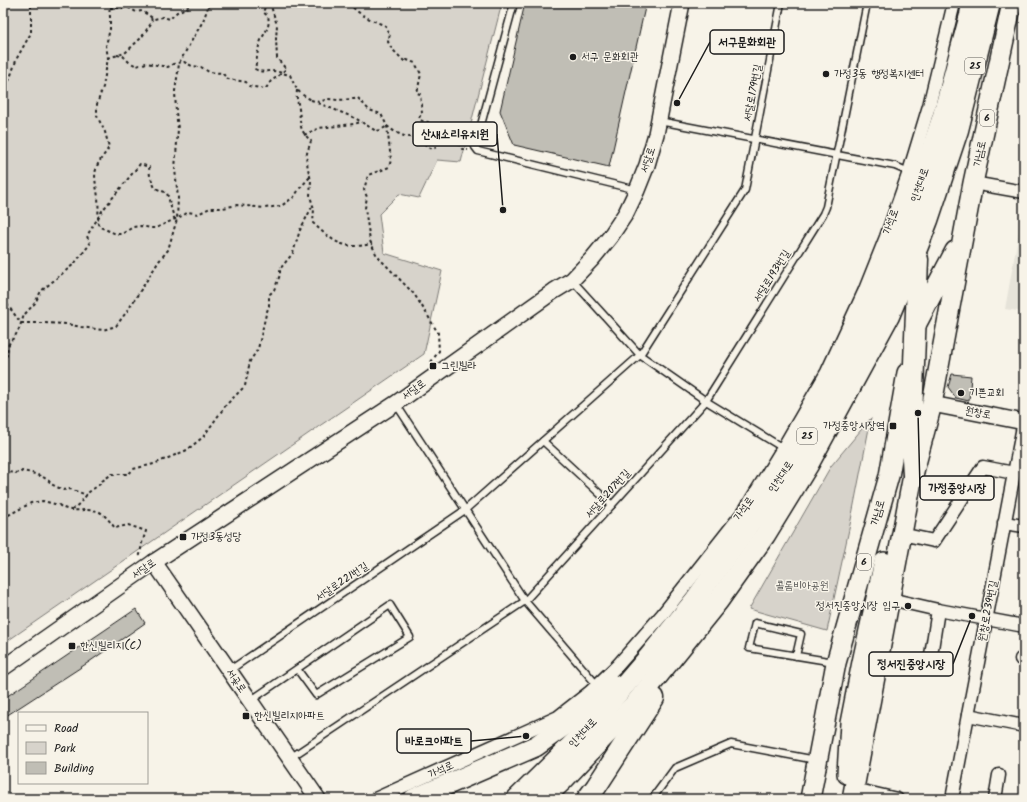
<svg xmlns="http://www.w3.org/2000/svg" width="1027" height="802" font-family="Kalam,'Poor Story',sans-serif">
	<rect width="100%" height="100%" fill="#f7f3e8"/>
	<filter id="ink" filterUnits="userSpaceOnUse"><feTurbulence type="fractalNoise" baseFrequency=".025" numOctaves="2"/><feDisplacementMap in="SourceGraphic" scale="8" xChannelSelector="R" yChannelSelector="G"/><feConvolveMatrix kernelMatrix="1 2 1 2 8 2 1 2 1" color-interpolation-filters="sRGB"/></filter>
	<g filter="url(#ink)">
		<polygon fill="#e6e3d9" points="1022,215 1024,215 1024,312 1005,309"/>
		<g fill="#d7d3cb" stroke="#7a7874">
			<polygon points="3,3 502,3 461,162 437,160 419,198 399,194 379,214 384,253 442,271 424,354 3,644"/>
			<polygon points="871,418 851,520 827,631 749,609 831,466"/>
		</g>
		<g fill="#c0beb5" stroke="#1c1c1c">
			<polygon points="525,3 646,3 609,167 514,145 500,111"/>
			<polygon points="952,374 971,376 969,401 956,398 948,387"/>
			<polygon points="136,609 145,623 89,662 3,718 3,699"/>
		</g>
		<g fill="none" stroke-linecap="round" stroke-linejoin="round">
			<g stroke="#1c1c1c" stroke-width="9">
				<g id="service">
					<polyline points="514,3 475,147 478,151 637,190"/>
					<polyline points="659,121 895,166 909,172"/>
					<polyline points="572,280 640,355 706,401 783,448"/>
					<polyline points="396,404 525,601 597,685"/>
					<polyline points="543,441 612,505"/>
					<polyline points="796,656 801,634 755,623 749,648 834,662"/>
					<polyline points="230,670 465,510 640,355 745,190 781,3"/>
					<polyline points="250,701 390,605 410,637 316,695 297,669"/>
					<polyline points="290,758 525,601 706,401 823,214 826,207 867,3"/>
					<polyline points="652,799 675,768 731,744 816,760"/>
				</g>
			</g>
			<g stroke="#1c1c1c" stroke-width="15">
				<g id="minor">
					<polyline points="973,183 1024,192"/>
					<polyline points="1004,523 1024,526"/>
					<polyline points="901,534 934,541 983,467 1014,473"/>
					<polyline points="890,599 938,610 1024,626"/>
					<polyline points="931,655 938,610"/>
					<polyline points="1021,659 1024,659"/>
					<polyline points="968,715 1024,726"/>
					<polyline points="854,789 897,799"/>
					<polyline points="375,799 558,717 590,692 618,665 662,615 745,510 783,448 827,372 864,292 886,237 909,172 929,106 954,3"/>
					<polyline points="952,799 1024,421"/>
					<polyline points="995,799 999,775"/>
				</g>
			</g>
			<g stroke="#1c1c1c" stroke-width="18">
				<g id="tertiary">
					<polyline points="932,404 1024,422"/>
					<polyline points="154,562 318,799"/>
					<polyline points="3,668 154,562 395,404 554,291 572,280 592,259 610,237 626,213 637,190 647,165 656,134 682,3"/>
				</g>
			</g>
			<g stroke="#1c1c1c" stroke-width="22">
				<g id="primary">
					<polyline points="915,329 916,325 955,251"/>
					<polyline points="847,774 850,723 862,662 884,562"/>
					<polyline points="810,799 836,663 889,476 907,373"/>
					<polyline points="852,799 913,475 932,404 973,183 1012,3"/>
				</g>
			</g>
			<g stroke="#1c1c1c" stroke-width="23">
				<g id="trunk">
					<polyline points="913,475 911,442 918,259"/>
					<polyline points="414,799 536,746 565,725 584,708 613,685"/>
					<polyline points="517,799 582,735 648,658 695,600 745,530 796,454 840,375 877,300 912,209 942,119 970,15 972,3"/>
					<polyline points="543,799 561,782 635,704 718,601 765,535 808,465 889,316 918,246 928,220 958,130 990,3"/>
					<polyline points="587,799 596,787 654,698"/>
				</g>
			</g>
			<g stroke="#1c1c1c" stroke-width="2" stroke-dasharray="3 3" stroke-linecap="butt">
				<path d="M109 3 110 17V29L106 45 108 58 103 87 97 104V116L105 132 109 147C106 153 101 158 98 164 92 176 97 186 98 198 99 207 98 215 98 224L100 227 116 234H122L133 227 141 226 151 228H156L184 215 188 212 198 214 210 208H223L237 205 265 208 281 206 294 197 300 188 310 177"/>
				<path d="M268 3 266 5 263 12 268 16C271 29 263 33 260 43 257 51 257 61 255 69 262 73 265 71 272 71 278 71 284 74 290 75 296 89 298 94 312 100"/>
				<path d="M349 3C358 15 372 20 386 26L387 30 390 34 388 42 392 49 405 62 407 60 415 63 421 74 417 93 420 94 422 112 419 118 422 121 428 122 430 126 416 138"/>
				<polyline points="110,8 129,8 136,12 142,11 154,19 163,17 170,19 177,12 190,6 192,3"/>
				<polyline points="117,55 123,56 129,62 137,66 146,63 168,67 173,64 184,62 192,66 201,67 209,72 222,73 228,79 246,82 249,86 265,89 267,87 271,81 277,77 286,69 277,58 276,39 277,25 270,3"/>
				<polyline points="108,58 125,53 141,38 152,22 151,17"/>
				<path d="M297 90C296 98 298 102 299 109 301 124 298 129 311 141L306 156 308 169 311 180 310 196 314 209 313 223C333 242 343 250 372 244"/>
				<polyline points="3,98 17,58 31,33 31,3"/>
				<polyline points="311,100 319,102 328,99 338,100 354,99 358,98 369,110 381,114 387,126 391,160 389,167 382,170 368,175 364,190 367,197 365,208 370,241 377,256 414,294 425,311 438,333 439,351 431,362"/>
				<polyline points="318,103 355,118 376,131 381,130 387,126"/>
				<polyline points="387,126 395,132 404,136 416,138 432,149 435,148 437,143 435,131 439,129 451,135 453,141 459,144 462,149 468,150"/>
				<polyline points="304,135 319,128 354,124 361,122"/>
				<polyline points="3,299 21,323 43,323 67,324 81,327 103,330 116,326 128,310 159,261 168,250 177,219 178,198 175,169 178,129 176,112 175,91 178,72 179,63 203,21 207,10 209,3"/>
				<path d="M3 362 7 355 8 346 11 340 14 338 19 329 24 315 35 303 41 291 74 264 90 244 87 236C92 227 97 220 102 211L140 164 149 167 150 176 155 188 167 193 174 218H175"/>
				<polyline points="3,471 6,472 20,473 22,471 32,473 43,477 49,481 51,484 63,490 70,489 87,495"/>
				<polyline points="72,510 80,503 89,492 100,484 102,481 112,474 129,474 133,469 154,464 187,450 203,437 226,405 245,386 250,361 258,349 266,314 269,306 269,297 270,294 274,290 280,275 280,269 293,253 300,230 313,205"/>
				<path d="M3 518 31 503 43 501 59 505C69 514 85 508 97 511 103 512 111 523 115 528L128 525 146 531 142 543 140 555 138 557"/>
			</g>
			<use href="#service" stroke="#f7f3e8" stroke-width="6"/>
			<use href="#minor" stroke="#f7f3e8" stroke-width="12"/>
			<use href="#tertiary" stroke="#f7f3e8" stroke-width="15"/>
			<use href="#primary" stroke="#f7f3e8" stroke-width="19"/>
			<use href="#trunk" stroke="#f7f3e8" stroke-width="20"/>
		</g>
	</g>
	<g fill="#1c1c1c" stroke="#f7f3e8" stroke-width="1.5">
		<circle cx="573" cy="57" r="4"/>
		<circle cx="826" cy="74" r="4"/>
		<rect x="429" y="362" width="8" height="8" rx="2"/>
		<circle cx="961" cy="393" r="4"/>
		<rect x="889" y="422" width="8" height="8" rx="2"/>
		<rect x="179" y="533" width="8" height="8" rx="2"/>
		<circle cx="908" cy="606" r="4"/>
		<rect x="68" y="642" width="8" height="8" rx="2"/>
		<rect x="242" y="712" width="8" height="8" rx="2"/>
	</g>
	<g text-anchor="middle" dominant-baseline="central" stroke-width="3" stroke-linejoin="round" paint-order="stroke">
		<g fill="#f7f3e8" stroke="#5e5c59" stroke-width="1">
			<rect x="965" y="58" width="20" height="16" rx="3"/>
			<rect x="980" y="110" width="14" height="16" rx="3"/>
			<rect x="797" y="428" width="20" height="16" rx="3"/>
			<rect x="857" y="554" width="14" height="16" rx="3"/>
		</g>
		<g font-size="10" font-weight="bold" fill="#1c1c1c">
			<text x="975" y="66">25</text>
			<text x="987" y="118">6</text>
			<text x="807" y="436">25</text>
			<text x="864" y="562">6</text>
		</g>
		<g font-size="11" fill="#1c1c1c" stroke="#f7f3e8" text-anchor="start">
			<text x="581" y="57">서구 문화회관</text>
			<text x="834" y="74">가정3동 행정복지센터</text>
			<text x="441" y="366">그린빌라</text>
			<text x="969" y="393">기쁜교회</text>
			<text x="885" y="426" text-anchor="end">가정중앙시장역</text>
			<text x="191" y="537">가정3동성당</text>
			<text x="900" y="606" text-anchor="end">정서진중앙시장 입구</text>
			<text x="80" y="646">한신빌리지(C)</text>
			<text x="254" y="716">한신빌리지아파트</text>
		</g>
		<g font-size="11" fill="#1c1c1c" stroke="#f7f3e8">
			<text transform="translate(753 93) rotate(-79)">서달로179번길</text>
			<text transform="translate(980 154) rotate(-78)">가남로</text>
			<text transform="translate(648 160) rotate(-72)">서달로</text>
			<text transform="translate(920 185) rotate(-71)">인천대로</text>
			<text transform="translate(891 222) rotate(-70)">가석로</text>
			<text transform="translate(772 276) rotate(-58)">서달로193번길</text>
			<text transform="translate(414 390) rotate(-36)">서달로</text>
			<text transform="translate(978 413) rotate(11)">원창로</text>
			<text transform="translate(781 477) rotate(-56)">인천대로</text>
			<text transform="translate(608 494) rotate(-48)">서달로207번길</text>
			<text transform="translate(744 509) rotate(-55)">가석로</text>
			<text transform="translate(878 513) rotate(-74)">가남로</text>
			<text transform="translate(144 569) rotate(-35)">서달로</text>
			<text transform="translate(342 582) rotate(-34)">서달로221번길</text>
			<text transform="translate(988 611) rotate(-79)">원창로239번길</text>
			<text transform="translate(236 681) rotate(55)">서곶로</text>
			<text transform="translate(583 733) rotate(-47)">인천대로</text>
			<text transform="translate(441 770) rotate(-24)">가석로</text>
		</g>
		<g font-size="11" fill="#545351" stroke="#f7f3e8">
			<text x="802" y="586">콜롬비아공원</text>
		</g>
	</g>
	<path fill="none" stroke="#1c1c1c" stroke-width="1.5" d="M677 103L710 42M503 210L497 134M918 413L920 488M972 616L953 664M526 736L471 741"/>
	<g fill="#1c1c1c" stroke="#f7f3e8" stroke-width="1.5">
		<circle cx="677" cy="103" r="4"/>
		<circle cx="503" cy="210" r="4"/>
		<circle cx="918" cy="413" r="4"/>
		<circle cx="972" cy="616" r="4"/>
		<circle cx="526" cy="736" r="4"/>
	</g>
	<g fill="#f7f3e8" stroke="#1c1c1c" stroke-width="1.5">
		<rect x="710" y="30" width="74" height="24" rx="4"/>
		<rect x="413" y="122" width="84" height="24" rx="4"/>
		<rect x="920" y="476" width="74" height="24" rx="4"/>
		<rect x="869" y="652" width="84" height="24" rx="4"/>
		<rect x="397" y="729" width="74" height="24" rx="4"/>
	</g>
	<g font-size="12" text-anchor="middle" font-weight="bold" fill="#1c1c1c">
		<text x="747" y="46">서구문화회관</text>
		<text x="455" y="138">산새소리유치원</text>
		<text x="957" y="492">가정중앙시장</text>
		<text x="911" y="668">정서진중앙시장</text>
		<text x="434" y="745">바로크아파트</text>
	</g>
	<rect width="1027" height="802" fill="none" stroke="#f7f3e8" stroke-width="16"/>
	<rect x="8" y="8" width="1011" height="786" fill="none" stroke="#1c1c1c" stroke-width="1.5" filter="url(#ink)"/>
	<rect x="18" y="712" width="130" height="72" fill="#f7f3e8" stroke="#9f9d96"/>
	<rect x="26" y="725" width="20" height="6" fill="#f7f3e8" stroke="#9f9d96"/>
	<text x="54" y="732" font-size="12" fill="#1c1c1c">Road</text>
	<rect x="26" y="742" width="20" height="12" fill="#d7d3cb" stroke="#9f9d96"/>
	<text x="54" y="752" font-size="12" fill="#1c1c1c">Park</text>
	<rect x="26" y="762" width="20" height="12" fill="#c0beb5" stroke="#9f9d96"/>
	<text x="54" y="772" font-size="12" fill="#1c1c1c">Building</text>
</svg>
